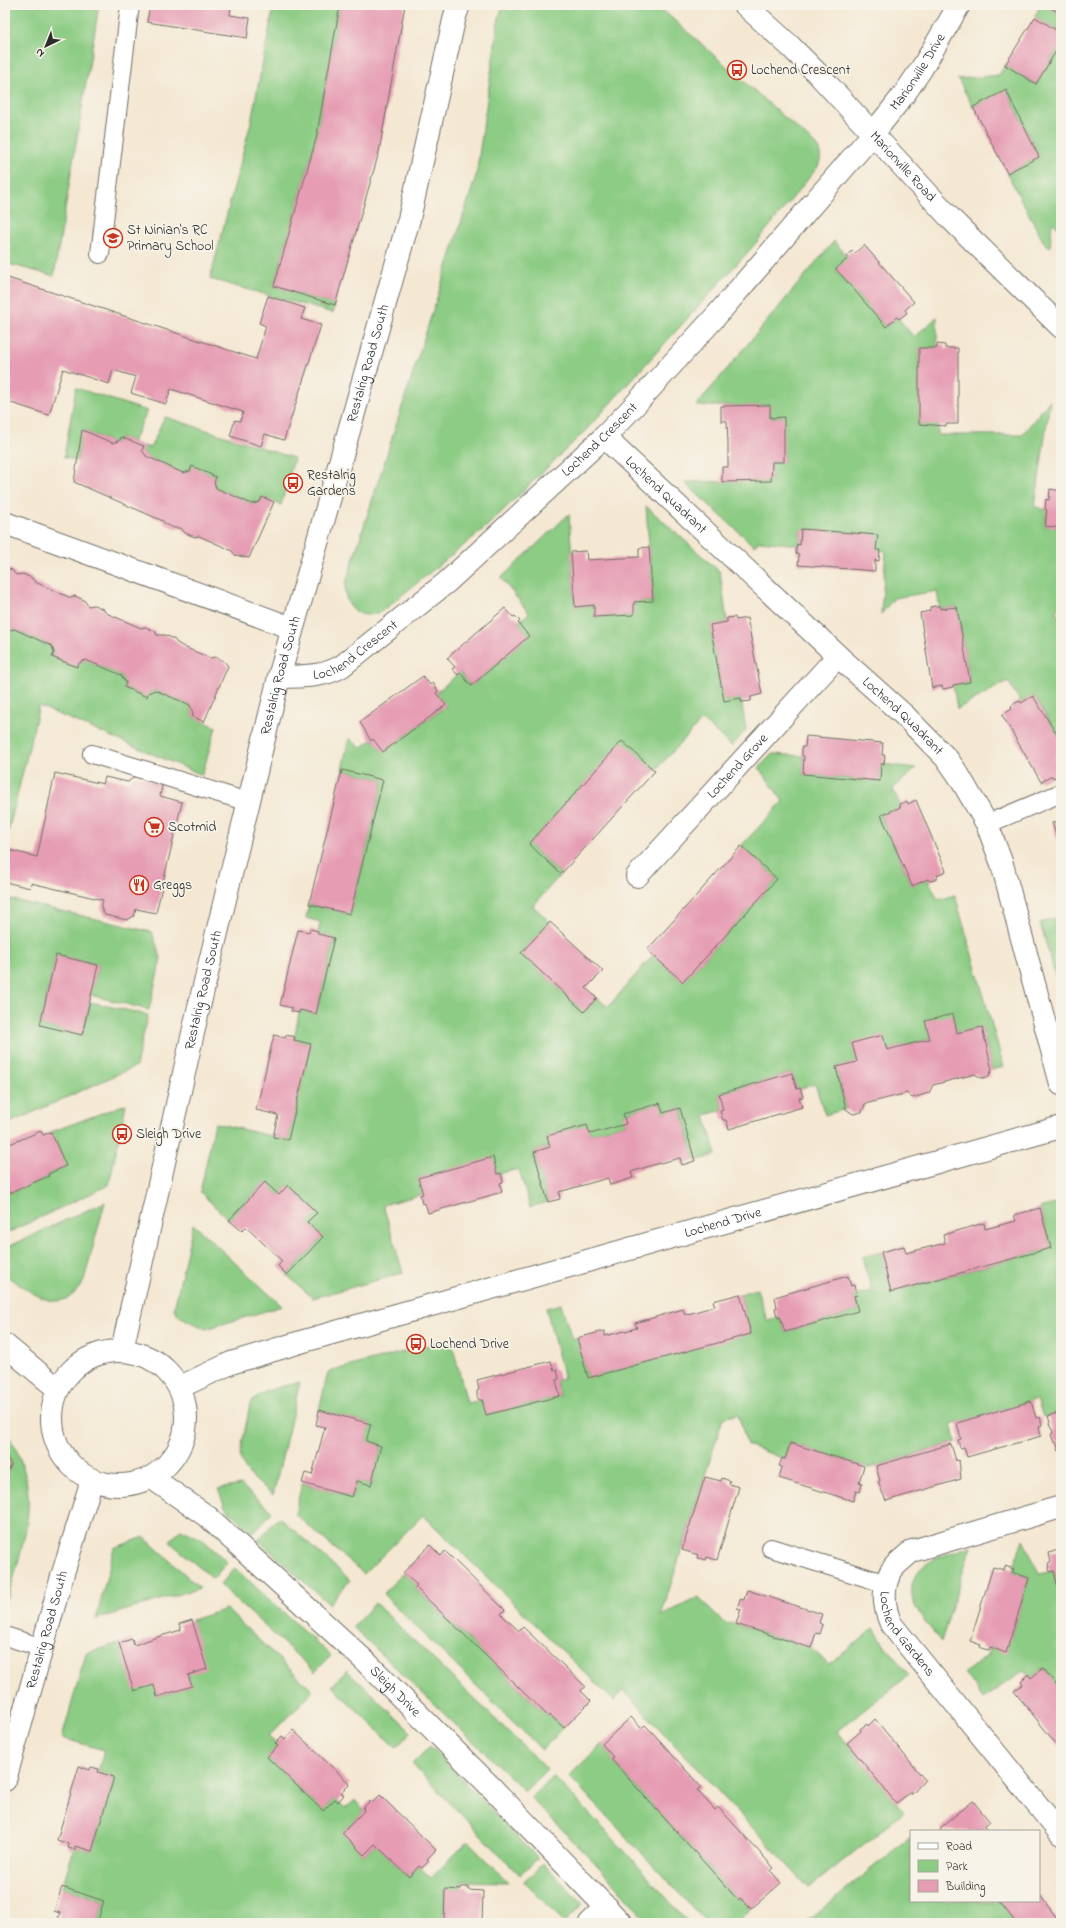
<svg xmlns="http://www.w3.org/2000/svg" width="1066" height="1928" font-family="'Indie Flower',sans-serif">
	<rect width="100%" height="100%" fill="#f7f3e8"/>
	<filter id="ink" filterUnits="userSpaceOnUse"><feTurbulence type="fractalNoise" baseFrequency=".025" numOctaves="2"/><feDisplacementMap in="SourceGraphic" scale="8" xChannelSelector="R" yChannelSelector="G"/><feConvolveMatrix kernelMatrix="1 2 1 2 8 2 1 2 1" color-interpolation-filters="sRGB"/></filter>
	<filter id="wash" filterUnits="userSpaceOnUse"><feTurbulence type="fractalNoise" baseFrequency=".012" numOctaves="4" result="noise"/><feDisplacementMap in="SourceGraphic" scale="16" xChannelSelector="R" yChannelSelector="G"/><feGaussianBlur stdDeviation="0.9" result="paint"/><feColorMatrix in="noise" values="0 0 0 0 0 0 0 0 0 0 0 0 0 0 0 0 0 1.4 0 .05"/><feComposite in="paint" operator="in"/></filter>
	<g filter="url(#wash)">
		<rect width="100%" height="100%" fill="#f4e8d3"/>
		<g fill="#8ccc84" stroke="#5c7c58">
			<polygon points="5,5 99,5 54,276 5,263"/>
			<polygon points="274,5 340,5 316,139 274,286 335,305 333,313 210,279 251,122"/>
			<path d="M503 5H657L816 145C821 152 822 160 817 168L756 243 585 431 485 528 381 612C357 622 342 605 346 582L476 176 499 17Z"/>
			<polygon points="1040,5 1046,5 1061,14 1061,33 1035,17"/>
			<polygon points="1058,48 1061,50 1061,231 1052,222 1050,248 1043,241 1007,173 1039,157 1007,90 973,107 958,79 999,75 1005,65 1036,84"/>
			<polygon points="834,241 848,258 836,270 886,327 897,317 914,337 937,317 937,348 919,348 919,424 938,424 938,435 1022,435 1050,400 1035,507 1047,510 1045,526 1061,528 1061,606 1056,611 1061,622 1061,741 1034,696 1021,703 1008,681 957,709 953,685 970,682 957,607 940,609 937,591 894,598 881,614 886,551 876,550 877,535 801,529 800,545 760,541 754,546 684,482 771,481 772,462 784,462 783,417 770,418 770,406 696,406"/>
			<polygon points="76,388 147,411 133,442 121,437 120,440 113,443 83,430 77,461 64,457"/>
			<polygon points="165,417 294,458 281,505 262,497 260,502 252,504 216,488 214,482 216,477 192,467 190,471 183,473 146,456 142,450 144,446 150,448"/>
			<polygon points="646,506 720,572 727,622 710,625 724,701 741,698 746,730 732,746 702,720 655,771 622,742 529,844 561,874 533,906 550,922 521,953 584,1012 597,998 608,1007 653,955 683,982 777,879 741,846 783,801 759,768 772,754 804,756 803,774 879,781 881,764 916,768 893,789 901,807 881,816 912,886 928,879 938,900 955,895 1004,1067 992,1070 982,1027 957,1033 953,1015 926,1021 930,1039 887,1050 852,1043 857,1062 836,1067 846,1109 825,1115 815,1084 797,1089 792,1073 719,1094 723,1110 705,1115 716,1155 695,1161 681,1108 663,1113 660,1103 623,1114 626,1124 590,1134 587,1125 547,1136 550,1147 534,1152 548,1202 530,1207 519,1169 497,1174 492,1158 418,1178 423,1194 383,1205 403,1273 313,1298 287,1275 323,1237 307,1222 317,1212 288,1185 279,1195 265,1182 229,1220 200,1192 215,1123 288,1140 311,1044 294,1040 299,1013 300,1010 316,1014 334,938 318,934 320,922 306,918 309,904 350,914 383,780 342,770 349,738 361,748 373,739 383,752 446,706 436,693 460,672 471,686 529,636 518,623 529,613 501,578 569,514 575,607 594,605 595,617 634,615 634,602 653,601"/>
			<polygon points="14,629 52,646 54,653 52,657 77,667 79,663 86,660 121,675 126,683 124,687 146,697 148,693 155,690 190,705 193,713 192,716 216,727 202,775 39,706 5,845 5,635 6,632"/>
			<polygon points="5,898 152,932 161,958 149,1010 91,995 98,965 56,955 40,1025 82,1035 90,1002 148,1015 136,1066 5,1125"/>
			<polygon points="1061,916 1061,995 1040,923"/>
			<polygon points="126,1104 109,1185 5,1234 5,1195 49,1176 48,1174 66,1166 51,1132"/>
			<path d="M105 1202 84 1280C62 1321 32 1292 5 1275V1248Z"/>
			<polygon points="1061,1202 1061,1412 1043,1417 1037,1399 1031,1401 951,1425 956,1442 870,1468 790,1443 785,1459 747,1445 738,1414 723,1418 661,1616 699,1597 724,1623 736,1624 811,1648 829,1665 874,1628 886,1647 909,1675 837,1731 904,1812 809,1888 624,1691 614,1701 423,1515 364,1574 295,1514 302,1483 352,1497 357,1481 371,1485 381,1446 366,1441 371,1424 319,1410 328,1372 451,1339 467,1403 482,1400 486,1415 560,1396 556,1380 564,1378 546,1308 561,1304 572,1339 577,1338 588,1378 751,1333 740,1294 757,1289 767,1320 780,1317 785,1332 858,1311 854,1296 872,1291 862,1257 881,1252 892,1292 1051,1248 1040,1208"/>
			<polygon points="193,1224 282,1306 206,1329 179,1316 174,1309"/>
			<path d="M300 1382 273 1495C261 1484 242 1473 240 1455L250 1404C259 1389 284 1387 300 1382Z"/>
			<path d="M5 1430C44 1489 26 1535 8 1597L5 1599V1475L7 1474 11 1465 5 1455Z"/>
			<polygon points="241,1485 272,1512 252,1534 225,1507 218,1489"/>
			<polygon points="279,1517 350,1580 329,1604 258,1540"/>
			<polygon points="181,1529 203,1540 227,1562 213,1579 170,1542"/>
			<polygon points="144,1537 200,1588 96,1619 114,1548"/>
			<polygon points="1023,1540 1040,1574 1054,1571 1058,1587 1061,1587 1061,1690 1043,1668 1031,1678 1024,1670 983,1699 964,1673 986,1657 990,1647 1006,1652 1029,1578 1012,1572"/>
			<path d="M971 1546 941 1642C932 1630 922 1619 915 1606 912 1600 911 1592 912 1585 917 1559 950 1554 971 1546Z"/>
			<polygon points="235,1568 331,1656 315,1672 220,1585"/>
			<polygon points="403,1573 417,1585 415,1588 549,1717 550,1715 564,1728 542,1750 383,1594"/>
			<polygon points="375,1603 547,1769 525,1791 353,1627"/>
			<polygon points="226,1609 313,1691 269,1736 278,1746 267,1757 323,1811 335,1799 345,1809 355,1800 364,1811 342,1833 364,1855 375,1844 409,1877 419,1866 431,1878 468,1841 508,1882 461,1881 461,1890 445,1889 444,1923 97,1923 104,1901 62,1887 75,1846 92,1851 114,1777 98,1772 104,1750 62,1738 86,1653 119,1643 154,1685 158,1697 191,1686 188,1675 192,1620"/>
			<polygon points="347,1670 411,1732 396,1748 332,1686"/>
			<polygon points="602,1744 613,1757 611,1759 738,1900 740,1898 751,1909 737,1923 707,1923 569,1776"/>
			<polygon points="430,1746 538,1858 520,1875 412,1764"/>
			<polygon points="553,1776 620,1846 689,1923 649,1923 599,1867 531,1798"/>
			<polygon points="911,1836 911,1901 999,1901 1016,1923 805,1923"/>
			<polygon points="543,1863 583,1904 564,1922 524,1882"/>
		</g>
		<g id="blocks">
			<g fill="#e69db4">
				<polygon points="150,5 231,5 230,15 250,18 247,38 147,22"/>
				<polygon points="340,5 405,5 379,152 335,305 274,286 316,139"/>
				<polygon points="1046,5 1061,5 1061,14"/>
				<polygon points="1035,17 1061,33 1061,50 1058,48 1036,84 1005,65"/>
				<polygon points="1006,90 1039,157 1007,173 973,107"/>
				<polygon points="864,245 914,302 905,310 907,313 899,319 897,317 886,327 836,269 848,258 847,256 849,253 853,251 855,253"/>
				<polygon points="5,277 256,359 266,326 259,323 268,296 305,308 301,319 321,325 284,440 265,434 261,446 230,436 235,420 240,421 243,412 171,389 166,404 131,393 136,377 113,370 109,384 63,369 49,415 5,401"/>
				<polygon points="937,344 945,345 945,348 958,348 958,424 946,424 946,426 919,424 919,348 937,348"/>
				<polygon points="770,405 770,418 784,417 784,462 772,462 771,481 722,482 722,467 728,467 728,444 727,421 721,421 721,406"/>
				<polygon points="82,430 113,443 120,440 121,437 144,446 142,450 146,456 183,473 190,471 192,466 216,477 214,482 216,488 252,504 260,502 262,497 274,502 249,558 235,555 232,551 224,547 199,536 195,537 185,533 181,528 174,528 165,524 163,521 74,482"/>
				<polygon points="1050,489 1061,491 1061,528 1045,526 1047,510 1045,509 1046,499 1049,500"/>
				<polygon points="801,529 878,535 876,550 880,550 879,561 875,560 875,571 798,565 799,555 796,554 796,549 797,544 800,545"/>
				<polygon points="649,547 653,601 634,602 634,615 594,617 594,605 575,607 571,552 586,551 587,560 639,557 639,548"/>
				<polygon points="5,567 12,570 16,575 23,574 32,578 35,582 71,598 75,596 84,600 88,606 94,605 103,609 106,613 141,628 145,627 155,631 157,635 165,635 174,639 177,643 184,647 210,658 215,657 224,661 228,666 204,722 192,716 193,713 190,705 171,697 155,690 148,693 147,697 124,687 126,683 121,675 86,660 79,663 77,667 52,657 54,653 52,646 14,629 6,632 5,635"/>
				<polygon points="935,606 940,606 940,609 957,607 970,682 953,685 953,687 943,689 942,686 932,688 920,613 930,611 930,607"/>
				<polygon points="505,608 513,617 515,616 520,621 518,623 529,636 471,686 460,672 458,675 452,669 455,667 447,658"/>
				<polygon points="735,617 736,620 747,618 762,694 751,697 751,701 741,702 741,698 724,701 710,625 727,622 727,618"/>
				<polygon points="423,676 430,685 433,683 438,691 436,693 446,705 383,752 373,739 371,741 360,722"/>
				<polygon points="1033,696 1061,741 1061,774 1053,778 1052,776 1041,782 1002,715 1012,709 1011,706 1015,703 1020,701 1021,703"/>
				<polygon points="806,736 883,743 882,755 885,755 884,764 881,764 880,781 803,774 804,756 802,756 802,747 805,747"/>
				<polygon points="622,741 655,771 561,874 529,844"/>
				<polygon points="342,770 383,780 350,914 309,904"/>
				<polygon points="55,773 103,784 105,777 128,782 135,776 157,781 162,786 160,796 182,802 156,913 136,909 134,916 127,920 105,915 101,908 103,900 31,883 30,888 5,882 5,849 37,857"/>
				<polygon points="916,800 946,871 937,875 938,878 934,880 930,881 928,879 912,886 881,815 901,807 899,804 903,803 907,801 908,804"/>
				<polygon points="1061,820 1061,850 1052,823"/>
				<polygon points="741,846 777,879 683,982 647,950"/>
				<polygon points="550,922 603,971 586,988 597,998 584,1012 521,953"/>
				<polygon points="310,929 318,931 318,934 334,938 316,1014 300,1010 299,1013 291,1011 292,1008 280,1005 298,930 309,932"/>
				<polygon points="56,955 98,965 82,1035 40,1025"/>
				<polygon points="953,1014 957,1033 982,1027 992,1070 988,1077 981,1078 975,1074 933,1085 929,1093 912,1098 907,1093 865,1104 862,1112 853,1114 846,1109 836,1067 857,1062 852,1043 883,1035 887,1050 930,1039 925,1021"/>
				<polygon points="274,1035 285,1038 286,1035 291,1036 295,1037 294,1040 311,1044 288,1140 273,1137 278,1115 256,1110"/>
				<polygon points="792,1073 797,1089 800,1088 803,1097 799,1098 802,1107 729,1129 726,1120 723,1120 720,1111 723,1110 719,1094"/>
				<polygon points="660,1103 663,1113 680,1108 695,1161 682,1165 680,1158 656,1164 631,1172 633,1178 610,1185 608,1178 559,1192 560,1199 548,1202 534,1152 550,1147 547,1136 587,1125 590,1134 626,1124 623,1114"/>
				<polygon points="41,1131 43,1135 51,1132 66,1166 48,1174 49,1176 5,1195 5,1146"/>
				<polygon points="493,1157 497,1174 501,1173 503,1182 500,1183 502,1192 428,1213 425,1203 422,1204 421,1199 420,1195 423,1194 418,1178"/>
				<polygon points="265,1182 279,1195 288,1185 317,1213 307,1222 323,1237 287,1275 278,1266 282,1261 246,1227 242,1231 229,1220"/>
				<polygon points="1040,1208 1051,1248 891,1292 881,1252 904,1246 906,1253 945,1243 943,1235 984,1223 985,1229 1008,1223 1016,1221 1014,1215"/>
				<polygon points="848,1276 851,1286 854,1285 857,1295 854,1296 858,1311 785,1332 780,1317 778,1318 776,1313 775,1308 777,1307 775,1297"/>
				<polygon points="740,1294 751,1334 588,1378 577,1338 604,1331 605,1336 637,1328 635,1323 683,1309 685,1314 692,1313 715,1306 713,1301"/>
				<polygon points="551,1361 554,1370 557,1370 559,1379 556,1380 560,1396 486,1415 482,1400 479,1400 477,1396 477,1391 479,1390 477,1380"/>
				<polygon points="1031,1401 1036,1418 1040,1417 1042,1425 1039,1426 1041,1436 967,1457 964,1447 960,1448 958,1440 961,1439 957,1423"/>
				<polygon points="319,1410 371,1424 366,1441 381,1446 371,1485 357,1481 352,1497 302,1483 305,1473 312,1475 325,1427 316,1425"/>
				<polygon points="1061,1412 1061,1450 1059,1451 1056,1442 1054,1443 1051,1434 1053,1433 1048,1416"/>
				<polygon points="790,1443 864,1466 859,1482 862,1483 860,1492 856,1491 853,1501 779,1478 782,1467 779,1466 782,1458 785,1459"/>
				<polygon points="951,1444 956,1461 959,1460 961,1479 886,1501 878,1482 880,1481 876,1466"/>
				<polygon points="5,1453 11,1465 7,1474 5,1475"/>
				<polygon points="705,1477 721,1481 722,1478 730,1481 729,1484 739,1487 717,1560 707,1557 706,1560 698,1558 699,1555 682,1550"/>
				<polygon points="430,1545 441,1556 445,1551 505,1610 501,1614 519,1631 523,1627 585,1686 581,1691 591,1701 564,1728 550,1715 549,1717 415,1587 417,1585 403,1573"/>
				<polygon points="1061,1549 1061,1587 1058,1588 1054,1571 1050,1572 1048,1564 1051,1563 1049,1553"/>
				<polygon points="1005,1566 1014,1569 1012,1572 1029,1578 1006,1653 990,1647 989,1650 984,1649 980,1647 981,1645 970,1641 993,1567 1004,1570"/>
				<polygon points="747,1590 822,1614 819,1623 823,1625 820,1634 816,1633 811,1648 736,1624 741,1609 737,1608 740,1599 744,1600"/>
				<polygon points="192,1620 207,1669 188,1675 192,1686 157,1697 154,1685 134,1691 119,1643 132,1639 134,1645 157,1637 181,1630 179,1624"/>
				<polygon points="1043,1668 1061,1690 1061,1750 1014,1691 1023,1684 1021,1681 1028,1674 1031,1678"/>
				<polygon points="631,1717 641,1728 645,1725 653,1733 701,1787 697,1790 715,1810 718,1807 774,1868 771,1871 781,1883 751,1909 740,1898 738,1900 611,1759 613,1757 602,1744"/>
				<polygon points="875,1719 925,1780 912,1794 910,1793 896,1803 847,1743 861,1731 860,1729 867,1724 868,1726"/>
				<polygon points="293,1730 350,1784 341,1793 344,1795 338,1802 335,1799 323,1811 267,1757 278,1746 275,1743 282,1736 285,1739"/>
				<polygon points="79,1766 90,1770 91,1767 99,1769 98,1772 114,1777 92,1851 75,1846 75,1850 68,1848 69,1844 57,1840"/>
				<polygon points="380,1795 436,1850 427,1859 429,1861 422,1868 419,1866 409,1877 375,1844 364,1855 342,1833 364,1811 363,1808 370,1801 372,1803"/>
				<polygon points="973,1801 990,1822 984,1827 988,1831 942,1831 940,1828"/>
				<polygon points="62,1887 104,1901 97,1923 57,1923 60,1913 54,1911"/>
				<polygon points="460,1887 468,1887 468,1890 483,1891 482,1923 444,1923 445,1889 461,1890"/>
				<polygon points="1039,1894 1056,1917 1061,1913 1061,1923 1016,1923 999,1901 1039,1901"/>
			</g>
		</g>
	</g>
	<g filter="url(#ink)">
		<use href="#blocks" fill-opacity="0" stroke="#716d66" stroke-width="1"/>
		<g fill="none" stroke-linecap="round" stroke-linejoin="round">
			<g stroke="#716d66" stroke-width="20">
				<g id="lane">
					<polyline points="100,254 130,5"/>
					<polyline points="92,754 248,802 248,805"/>
					<polyline points="987,824 1061,793"/>
					<polyline points="771,1548 887,1584"/>
					<polyline points="5,1636 43,1648"/>
				</g>
			</g>
			<g stroke="#716d66" stroke-width="24">
				<g id="street">
					<path id="s1" d="M604 437 838 656 905 716 948 760 959 776 987 824 1002 864 1061 1084"/>
					<polyline points="5,523 292,628"/>
					<path id="s2" d="M279 677C301 676 322 678 342 666L447 582 604 437 634 406 716 316 872 135"/>
					<path id="s3" d="M637 876 838 656"/>
					<path id="s4" d="M180 1387 231 1363 304 1341 1061 1127"/>
					<path id="s5" d="M1061 1507 912 1551C906 1556 900 1561 895 1566 881 1582 883 1606 891 1624L1061 1834"/>
					<polyline points="590,1923 607,1907"/>
				</g>
			</g>
			<g stroke="#716d66" stroke-width="24">
				<g id="secondary">
					<path id="s6" d="M745 5 790 46 817 73 952 220 1061 327"/>
					<path id="s7" d="M872 135 905 93 922 68 959 5"/>
					<polyline points="5,1345 58,1389"/>
					<path id="s8" d="M122 1350 197 1015 279 677 409 219 455 16 459 5"/>
					<circle cx="119" cy="1418" r="67"/>
					<path id="s9" d="M152 1478 208 1517 365 1661 492 1788 621 1923"/>
					<path id="s10" d="M5 1780 63 1573 92 1480"/>
				</g>
			</g>
			<use href="#lane" stroke="#fff" stroke-width="18"/>
			<use href="#street" stroke="#fff" stroke-width="22"/>
			<use href="#secondary" stroke="#fff" stroke-width="22"/>
		</g>
	</g>
	<defs>
		<g id="bus-ring" transform="scale(1)"><circle r="9.5" fill="#f7f3e8" stroke="#c8321e" stroke-width="1.5"/><path d="M-5-6H5V4H4V6H2V4H-2V6H-4V4H-5ZM-3.5-4V0h7V-4ZM-3.5 1.2v1.5H-2V1.2ZM2 1.2v1.5H3.5V1.2Z" fill="#c8321e"/></g>
		<g id="school-ring" transform="scale(1)"><circle r="9.5" fill="#f7f3e8" stroke="#c8321e" stroke-width="1.5"/><path d="M0-5L7-2L0 1L-7-2ZM-4 1L0 2.5L4 1V4Q0 6-4 4Z" fill="#c8321e"/></g>
		<g id="supermarket-ring" transform="scale(1)"><circle r="9.5" fill="#f7f3e8" stroke="#c8321e" stroke-width="1.5"/><path d="M-6-5.5h2.5l.6 2H6L4.5 2H-2.5L-4.4-4H-6ZM-1.5 3.2a1.3 1.3 0 1 0 .1 0ZM3 3.2a1.3 1.3 0 1 0 .1 0Z" fill="#c8321e"/></g>
		<g id="restaurant-ring" transform="scale(1)"><circle r="9.5" fill="#f7f3e8" stroke="#c8321e" stroke-width="1.5"/><path d="M-5-6h1v4h1v-4h1v4h1v-4h1v5L-1.5 .5V6h-2V.5L-5-1ZM5-6V6H3V1.5H1.5Q1.5-4 5-6Z" fill="#c8321e"/></g>
	</defs>
	<g fill-rule="evenodd">
		<use href="#bus-ring" x="737" y="70"/>
		<use href="#school-ring" x="113" y="238"/>
		<use href="#bus-ring" x="293" y="483"/>
		<use href="#supermarket-ring" x="154" y="827"/>
		<use href="#restaurant-ring" x="139" y="885"/>
		<use href="#bus-ring" x="122" y="1134"/>
		<use href="#bus-ring" x="416" y="1344"/>
	</g>
	<g text-anchor="middle" dominant-baseline="central" stroke-width="3.5" stroke-linejoin="round" paint-order="stroke">
		<g font-size="14" fill="#2b2b2b" stroke="#f7f3e8" text-anchor="start">
			<text x="751" y="70">Lochend Crescent</text>
			<text x="127" y="230">St Ninian's RC<tspan x="127" dy="16">Primary School</tspan></text>
			<text x="307" y="475">Restalrig<tspan x="307" dy="16">Gardens</tspan></text>
			<text x="168" y="827">Scotmid</text>
			<text x="153" y="885">Greggs</text>
			<text x="136" y="1134">Sleigh Drive</text>
			<text x="430" y="1344">Lochend Drive</text>
		</g>
		<g font-size="14" fill="#2b2b2b" stroke="#f7f3e8">
			<text stroke="none"><textPath href="#s7" startOffset="78">Marionville Drive</textPath></text>
			<text stroke="none"><textPath href="#s6" startOffset="226">Marionville Road</textPath></text>
			<text stroke="none"><textPath href="#s8" startOffset="1017">Restalrig Road South</textPath></text>
			<text stroke="none"><textPath href="#s2" startOffset="408">Lochend Crescent</textPath></text>
			<text stroke="none"><textPath href="#s1" startOffset="85">Lochend Quadrant</textPath></text>
			<text stroke="none"><textPath href="#s2" startOffset="84">Lochend Crescent</textPath></text>
			<text stroke="none"><textPath href="#s8" startOffset="693">Restalrig Road South</textPath></text>
			<text stroke="none"><textPath href="#s1" startOffset="409">Lochend Quadrant</textPath></text>
			<text stroke="none"><textPath href="#s3" startOffset="149">Lochend Grove</textPath></text>
			<text stroke="none"><textPath href="#s8" startOffset="369">Restalrig Road South</textPath></text>
			<text stroke="none"><textPath href="#s4" startOffset="568">Lochend Drive</textPath></text>
			<text stroke="none"><textPath href="#s10" startOffset="156">Restalrig Road South</textPath></text>
			<text stroke="none"><textPath href="#s5" startOffset="255">Lochend Gardens</textPath></text>
			<text stroke="none"><textPath href="#s9" startOffset="324">Sleigh Drive</textPath></text>
		</g>
	</g>
	<rect width="1066" height="1928" fill="none" stroke="#f7f3e8" stroke-width="20"/>
	<rect x="910" y="1830" width="130" height="72" fill="#f7f3e8" stroke="#a5a39c"/>
	<rect x="918" y="1843" width="20" height="6" fill="#ffffff" stroke="#a5a39c"/>
	<text x="946" y="1850" font-size="12" fill="#2b2b2b">Road</text>
	<rect x="918" y="1860" width="20" height="12" fill="#8ccc84" stroke="#a5a39c"/>
	<text x="946" y="1870" font-size="12" fill="#2b2b2b">Park</text>
	<rect x="918" y="1880" width="20" height="12" fill="#e69db4" stroke="#a5a39c"/>
	<text x="946" y="1890" font-size="12" fill="#2b2b2b">Building</text>
	<g transform="translate(46 46) rotate(223)" stroke="#f7f3e8" stroke-width="3" paint-order="stroke">
	<path d="M0-3L7 15L0 10L-7 15Z" fill="#2b2b2b"/>
	<text y="-6" font-size="11" font-weight="bold" text-anchor="middle" fill="#2b2b2b">N</text>
	</g>
</svg>
